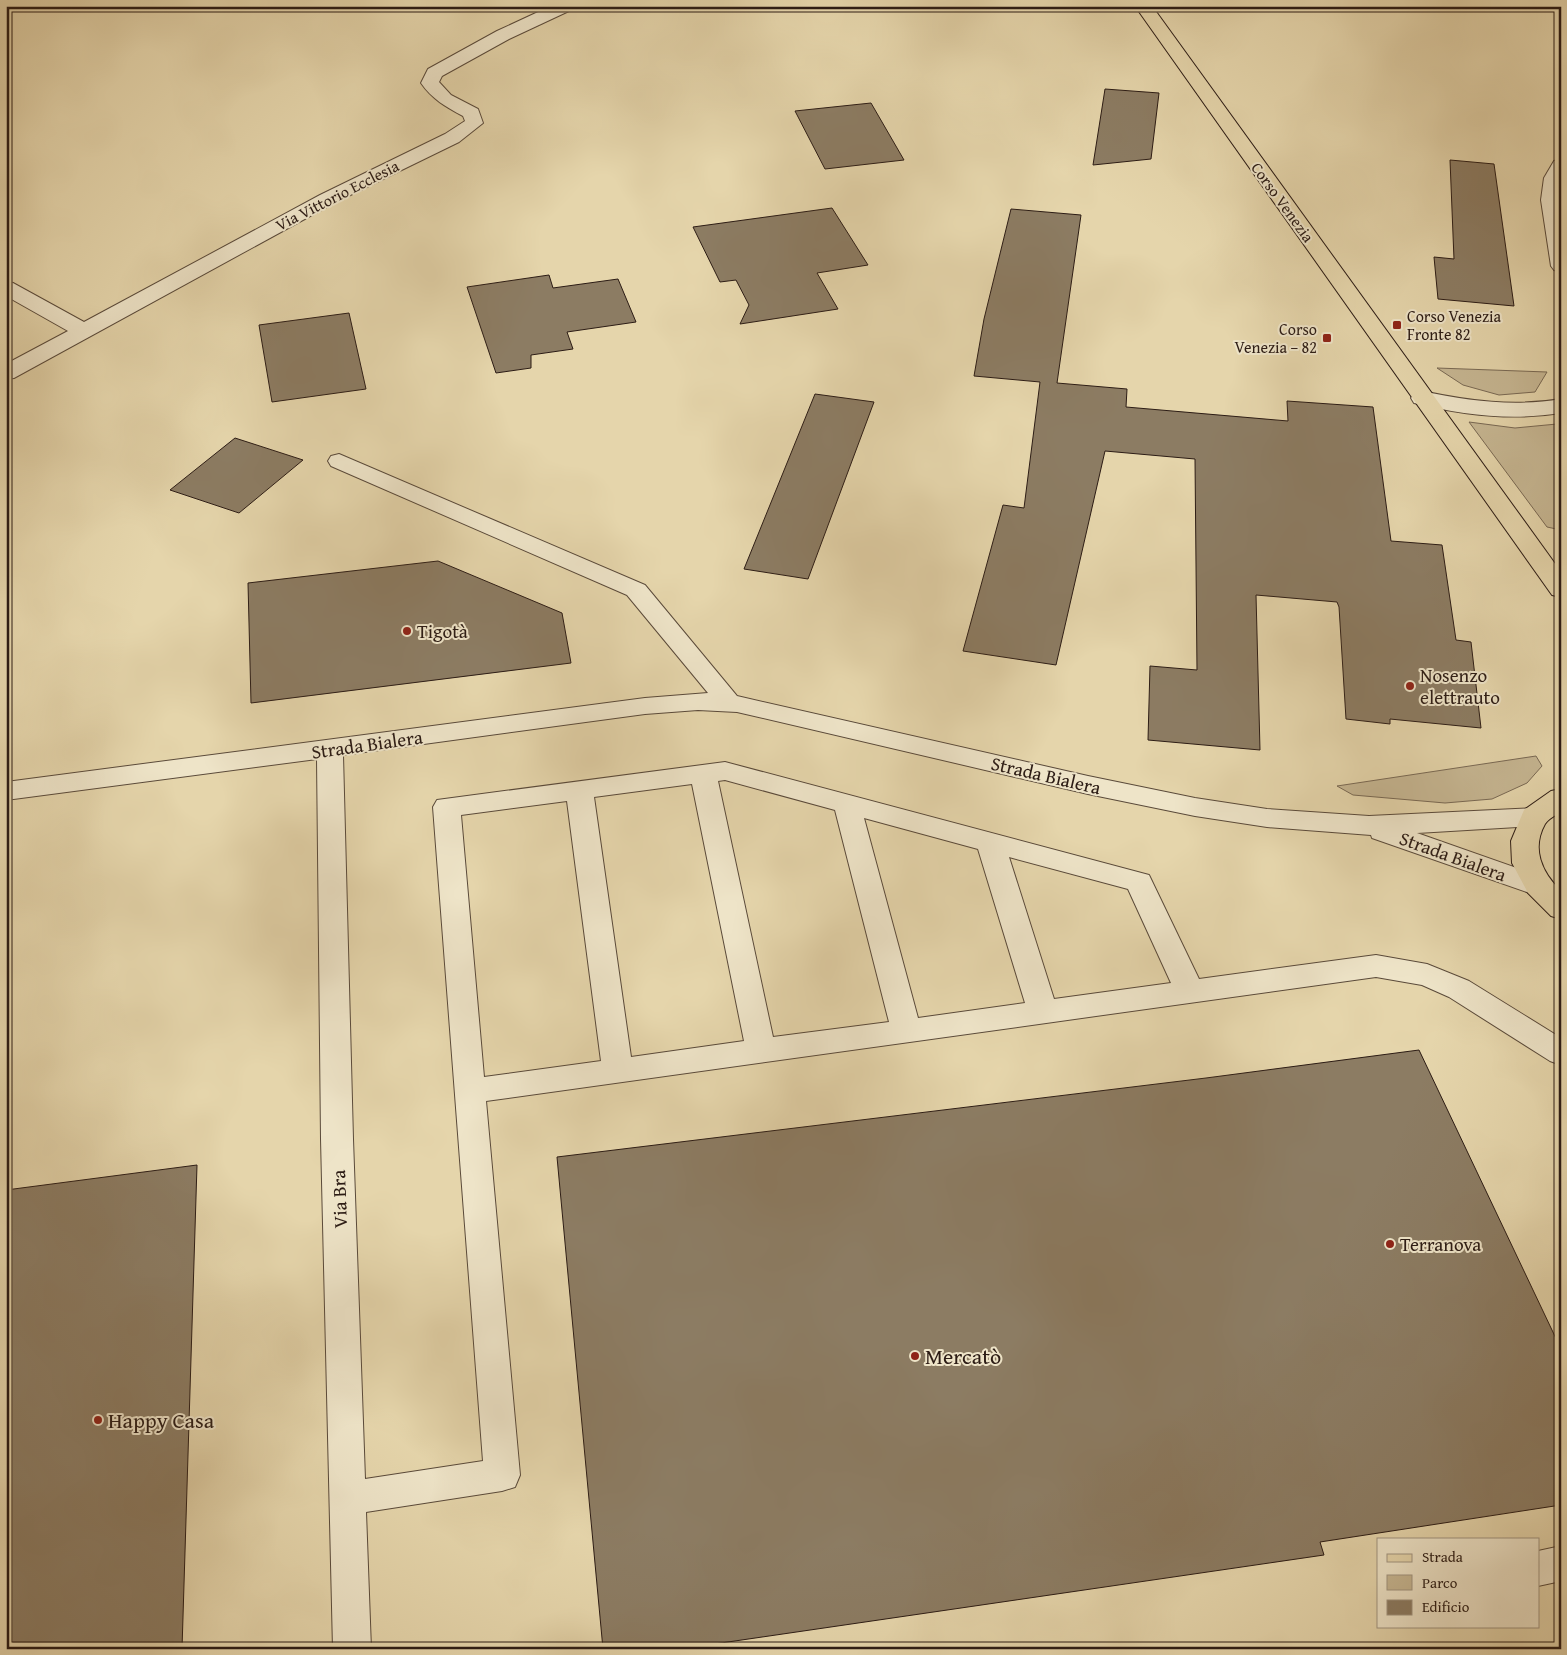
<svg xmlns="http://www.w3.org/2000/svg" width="1567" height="1655" font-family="'Gentium Book Plus',serif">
	<rect width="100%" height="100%" fill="#e5d5ab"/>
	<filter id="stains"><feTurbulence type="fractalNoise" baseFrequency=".004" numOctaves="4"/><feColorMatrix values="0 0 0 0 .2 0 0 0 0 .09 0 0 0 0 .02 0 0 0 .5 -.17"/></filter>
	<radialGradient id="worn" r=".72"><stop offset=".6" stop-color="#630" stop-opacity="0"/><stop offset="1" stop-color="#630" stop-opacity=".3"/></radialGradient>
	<g fill="#c6b692" stroke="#796954">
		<polygon points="1437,368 1547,372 1535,392 1499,395 1463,385"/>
		<polygon points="1469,422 1515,428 1557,424 1561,455 1561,530 1547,527"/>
		<polygon points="1536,756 1542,766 1527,783 1492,799 1445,803 1353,795 1337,786"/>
	</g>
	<g fill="#8c7c63" stroke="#2c1c15">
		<polygon points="1105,89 1159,93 1151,159 1093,165"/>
		<polygon points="871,103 904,160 825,169 795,111"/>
		<polygon points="1450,160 1494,164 1514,306 1438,299 1434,257 1454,259"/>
		<polygon points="832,208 868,265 817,273 838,309 740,324 749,305 736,280 720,282 693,227"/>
		<polygon points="1011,209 1081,215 1057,383 1127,389 1126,407 1288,421 1287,401 1373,407 1391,541 1442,545 1456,640 1471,642 1481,728 1390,719 1390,724 1346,719 1339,607 1337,602 1256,595 1260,750 1148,740 1150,666 1197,670 1195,459 1105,451 1056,665 963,651 1003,505 1024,508 1040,382 974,376 984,319"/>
		<polygon points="549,275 553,288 618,279 636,322 567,332 573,349 531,355 531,368 496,373 467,287"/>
		<polygon points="349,313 366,389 272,402 259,325"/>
		<polygon points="815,394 874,402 808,579 744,569"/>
		<polygon points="235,438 303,460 239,513 170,490"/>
		<polygon points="438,561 562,613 571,663 251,703 248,583"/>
		<polygon points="1419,1050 1561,1349 1561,1505 1320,1542 1324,1555 680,1649 603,1649 557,1157 1206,1078"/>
		<polygon points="197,1165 182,1649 6,1649 6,1190"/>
	</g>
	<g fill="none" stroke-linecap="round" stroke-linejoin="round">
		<g stroke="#5a4a3a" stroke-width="2">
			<g id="minor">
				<path d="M551 6H573L571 10 509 39 442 76 439 82 451 95 478 109 483 123 459 142 334 203 14 378 6 379V364L68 331 6 296V281L13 283 84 322 320 195 445 134 465 121 463 116C446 107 432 99 421 83L428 69 497 31Z"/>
				<polygon points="1561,159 1561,272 1554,270 1551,266 1541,200 1544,178 1554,161"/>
				<path d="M1422 391C1469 401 1514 407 1561 399V413C1512 421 1462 415 1414 403L1411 398 1414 393Z"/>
				<path d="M339 454 645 585 737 696 1088 776 1195 798 1267 809 1369 816 1534 808 1544 810 1548 817 1544 824 1534 826 1417 833 1548 879 1552 886 1548 893 1538 896 1372 838 1371 835 1267 827 1195 816 1088 794 737 712 698 710 645 714 343 755 353 1139 365 1479 483 1461 433 807 437 800 725 762 1149 875 1199 979 1376 955 1427 964 1469 981 1561 1038V1065L1550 1061 1449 997 1422 985 1376 977 486 1101 520 1475 515 1487 502 1491 366 1512 371 1649H333L321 1139 317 759 6 800V782L645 698 708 693 627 595 331 466 328 461 331 456ZM725 780 835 810 889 1022 773 1037 718 781ZM692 784 744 1041 631 1057 594 797ZM567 801 601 1061 484 1077 461 815ZM864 818 978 849 1025 1003 918 1018ZM1009 857 1128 889 1171 983 1054 999Z"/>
				<polygon points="1561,1546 1561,1581 1538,1586 1538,1551"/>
			</g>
		</g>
		<g stroke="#2c1c15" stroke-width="2">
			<g id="major">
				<polygon points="1135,6 1152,6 1561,572 1561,597 1552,595"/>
				<path d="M1561 789V812C1556 815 1548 819 1545 824 1531 849 1542 873 1561 891V919L1551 916 1528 893 1512 863 1511 841 1524 810 1551 791Z"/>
			</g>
		</g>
		<use href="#minor" fill="#eee4c8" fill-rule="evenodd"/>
		<use href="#major" fill="#e5d5ab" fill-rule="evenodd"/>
	</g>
	<g fill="#8f2418" stroke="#eee4c8" stroke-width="2">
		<rect x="1392" y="320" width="10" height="10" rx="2.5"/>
		<rect x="1322" y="333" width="10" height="10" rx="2.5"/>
		<circle cx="407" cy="631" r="5"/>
		<circle cx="1410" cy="686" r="5"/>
		<circle cx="1390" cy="1244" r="5"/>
		<circle cx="915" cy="1356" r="5"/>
		<circle cx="98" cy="1420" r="5"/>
	</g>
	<g text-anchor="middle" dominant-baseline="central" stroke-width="4" stroke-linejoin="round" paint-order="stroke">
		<g font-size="16" fill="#2c1c15" stroke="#eee4c8">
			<text transform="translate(337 195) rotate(-27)">Via Vittorio Ecclesia</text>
			<text transform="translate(1283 202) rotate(54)">Corso Venezia</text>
		</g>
		<g font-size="16" fill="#2c1c15" stroke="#eee4c8" text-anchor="start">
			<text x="1407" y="316">Corso Venezia<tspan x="1407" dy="18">Fronte 82</tspan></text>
			<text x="1317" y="329" text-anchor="end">Corso<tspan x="1317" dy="18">Venezia – 82</tspan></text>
		</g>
		<g font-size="19" fill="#2c1c15" stroke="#eee4c8" text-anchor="start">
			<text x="417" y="631">Tigotà</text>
			<text x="1420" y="675">Nosenzo<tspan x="1420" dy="22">elettrauto</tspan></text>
			<text x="1400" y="1244">Terranova</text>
		</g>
		<g font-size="19" fill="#2c1c15" stroke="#eee4c8">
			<text transform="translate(367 744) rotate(-8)">Strada Bialera</text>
			<text transform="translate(1046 775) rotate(13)">Strada Bialera</text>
			<text transform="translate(1453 856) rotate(20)">Strada Bialera</text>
			<text transform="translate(339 1199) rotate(-92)">Via Bra</text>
		</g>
		<g font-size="22" fill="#2c1c15" stroke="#eee4c8" text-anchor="start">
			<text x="925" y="1356">Mercatò</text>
			<text x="108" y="1420">Happy Casa</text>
		</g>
	</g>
	<rect width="1567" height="1655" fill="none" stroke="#e5d5ab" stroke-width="25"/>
	<rect x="8" y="8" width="1552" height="1640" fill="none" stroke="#2c1c15" stroke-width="2.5"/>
	<rect x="12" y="12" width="1542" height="1630" fill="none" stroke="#2c1c15"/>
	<rect x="1377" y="1538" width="162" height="90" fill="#eee4c8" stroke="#a09480"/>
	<rect x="1387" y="1554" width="25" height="8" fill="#e5d5ab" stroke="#a09480"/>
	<text x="1422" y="1562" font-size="15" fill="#2c1c15">Strada</text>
	<rect x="1387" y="1575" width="25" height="15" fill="#c6b692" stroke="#a09480"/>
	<text x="1422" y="1588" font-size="15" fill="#2c1c15">Parco</text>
	<rect x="1387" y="1600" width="25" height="15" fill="#8c7c63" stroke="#a09480"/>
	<text x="1422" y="1612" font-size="15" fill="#2c1c15">Edificio</text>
	<rect width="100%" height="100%" filter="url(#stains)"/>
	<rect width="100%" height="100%" fill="url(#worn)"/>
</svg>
